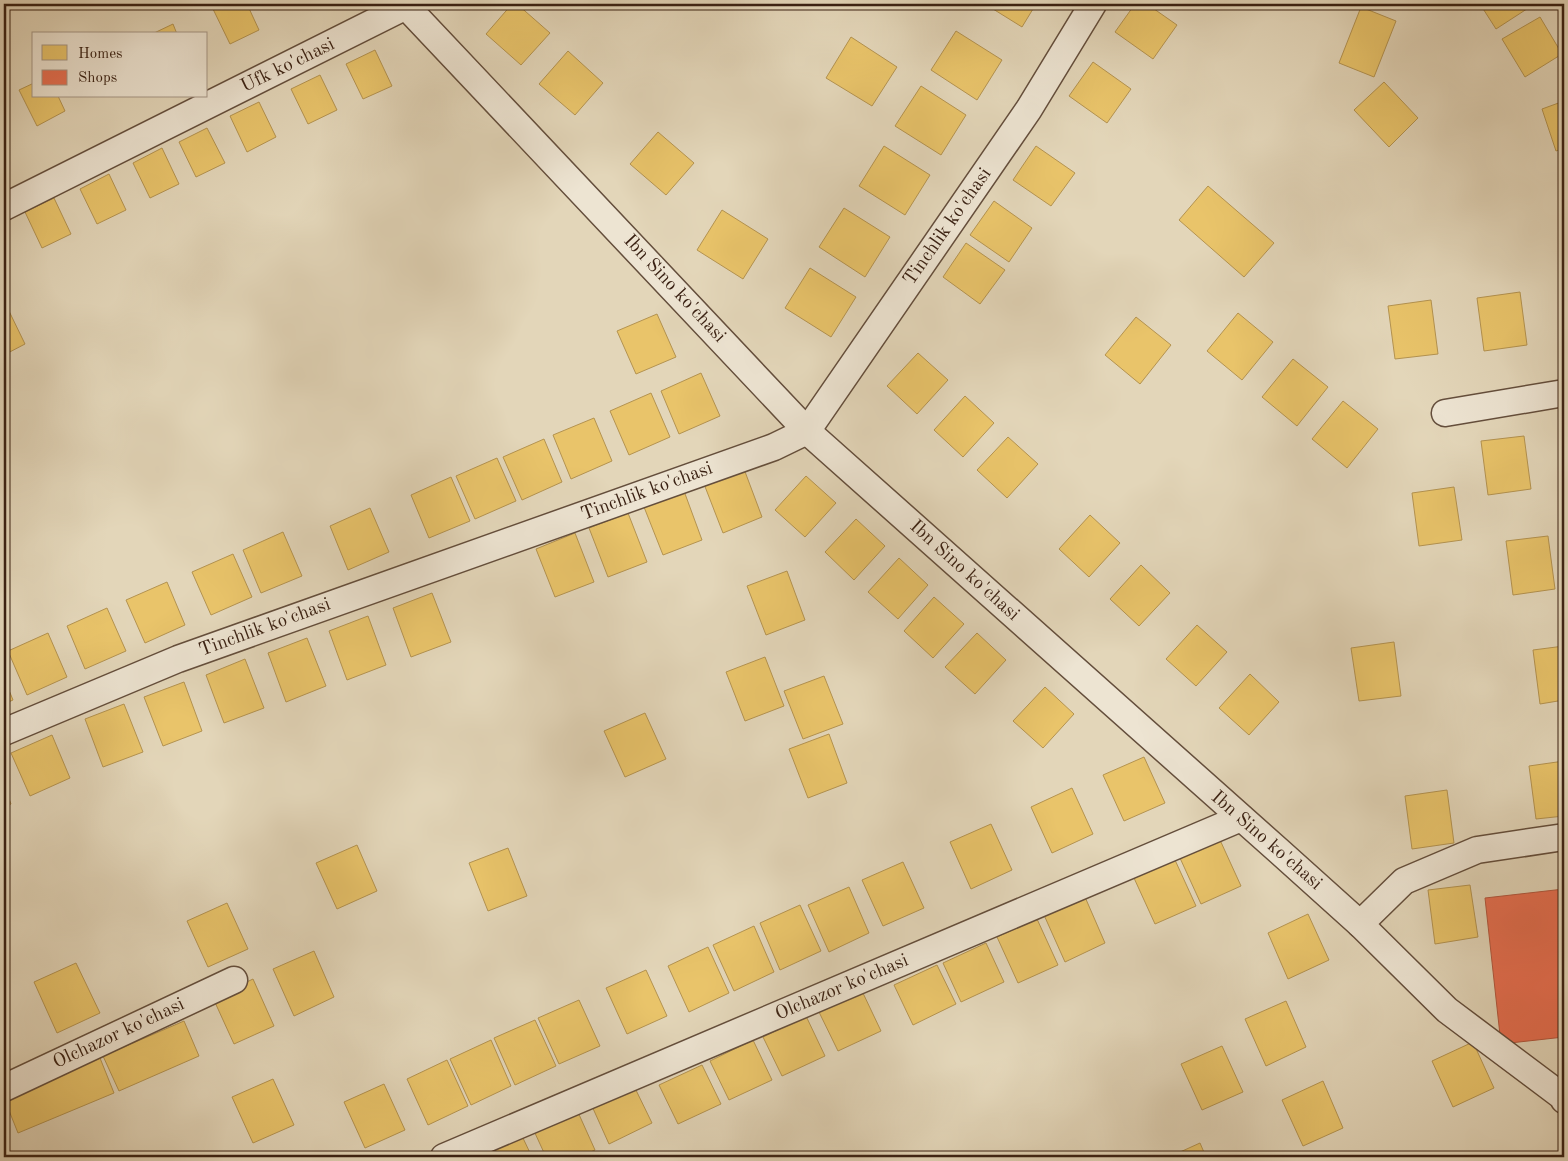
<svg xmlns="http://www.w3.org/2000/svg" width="1568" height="1161" font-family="'Old Standard TT',serif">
	<rect width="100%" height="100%" fill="#e3d6b9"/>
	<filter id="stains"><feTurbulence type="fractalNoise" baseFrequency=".004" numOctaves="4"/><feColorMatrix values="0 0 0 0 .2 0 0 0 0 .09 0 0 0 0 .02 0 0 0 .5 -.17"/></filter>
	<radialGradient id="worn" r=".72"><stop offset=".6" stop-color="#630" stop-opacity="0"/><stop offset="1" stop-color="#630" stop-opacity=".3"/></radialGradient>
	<g fill="#e9c46a" stroke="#b49350">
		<polygon points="223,4 247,4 259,30 230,44 213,9"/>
		<polygon points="512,4 517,4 550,33 521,65 486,34"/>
		<polygon points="985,4 1036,4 1022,27"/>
		<polygon points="1135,4 1147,4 1177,25 1153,59 1115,32"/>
		<polygon points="1480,4 1532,4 1533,5 1496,29"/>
		<polygon points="1361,7 1396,21 1374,77 1339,63"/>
		<polygon points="1540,17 1562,54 1525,77 1502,39"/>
		<polygon points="173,24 177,34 152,34"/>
		<polygon points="956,31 1002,60 977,100 931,70"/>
		<polygon points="851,37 897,67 872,106 826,78"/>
		<polygon points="375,50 392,86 363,99 346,64"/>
		<polygon points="568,51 603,83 575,115 539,84"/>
		<polygon points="1093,62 1131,89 1107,123 1069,96"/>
		<polygon points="320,75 337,110 308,124 291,89"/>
		<polygon points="1384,82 1418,118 1389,147 1354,110"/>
		<polygon points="34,83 34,96 58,96 65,111 37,126 19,90"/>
		<polygon points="921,86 966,115 941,155 895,126"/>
		<polygon points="1564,101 1564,148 1556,151 1542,109"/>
		<polygon points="259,102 276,137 247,152 230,116"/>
		<polygon points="207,128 225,163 196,177 179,142"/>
		<polygon points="658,132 694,163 666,195 630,164"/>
		<polygon points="884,146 930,175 905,215 859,186"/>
		<polygon points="1036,146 1075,173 1051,206 1013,180"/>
		<polygon points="162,148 179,184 150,198 133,163"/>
		<polygon points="109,174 126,210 97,224 80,189"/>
		<polygon points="1208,186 1274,243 1244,277 1179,220"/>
		<polygon points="54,198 71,234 42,248 25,212"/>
		<polygon points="994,201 1032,228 1009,262 970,235"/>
		<polygon points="844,208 890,237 865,277 819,247"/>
		<polygon points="722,210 768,239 743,279 697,250"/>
		<polygon points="966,243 1005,270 980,304 943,277"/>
		<polygon points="810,268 856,297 831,337 785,308"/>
		<polygon points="1520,292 1527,345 1484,351 1477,298"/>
		<polygon points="1431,300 1438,354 1395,359 1388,306"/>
		<polygon points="8,309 25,344 4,355 4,311"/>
		<polygon points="1238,313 1273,342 1242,380 1207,351"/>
		<polygon points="657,314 676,357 636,374 617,331"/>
		<polygon points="1136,317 1171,345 1140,384 1105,355"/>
		<polygon points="918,353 948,380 917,414 887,386"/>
		<polygon points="1293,359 1328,387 1297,426 1262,397"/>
		<polygon points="701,373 720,416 679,434 661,391"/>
		<polygon points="651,393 670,437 629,455 610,411"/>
		<polygon points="965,396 994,423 963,457 934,430"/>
		<polygon points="1343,401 1378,429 1347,468 1312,439"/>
		<polygon points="594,418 612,461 571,479 553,435"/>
		<polygon points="1524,436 1531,489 1488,495 1481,441"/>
		<polygon points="1008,437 1038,464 1007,498 977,470"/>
		<polygon points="544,439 562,482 522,500 503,457"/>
		<polygon points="497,458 516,501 475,519 456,476"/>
		<polygon points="744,469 762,517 723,533 704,484"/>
		<polygon points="806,476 836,503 805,537 775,510"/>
		<polygon points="451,477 470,521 429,538 411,495"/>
		<polygon points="1454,487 1462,540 1419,546 1412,493"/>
		<polygon points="684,491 702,540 663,555 644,507"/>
		<polygon points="370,508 389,552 348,570 330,526"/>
		<polygon points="628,513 647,562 608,577 589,528"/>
		<polygon points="1090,515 1120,543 1089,577 1059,549"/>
		<polygon points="856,519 885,546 854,580 825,552"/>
		<polygon points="283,532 302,576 261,593 243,550"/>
		<polygon points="575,533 594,582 555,597 536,549"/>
		<polygon points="1548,536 1555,589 1513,595 1506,541"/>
		<polygon points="233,554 252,597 211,615 192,572"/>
		<polygon points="899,558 928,585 898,619 868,592"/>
		<polygon points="1141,565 1170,593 1139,626 1110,599"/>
		<polygon points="787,571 805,620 766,635 747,586"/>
		<polygon points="167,582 185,625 145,643 126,600"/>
		<polygon points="432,593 451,642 411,657 393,608"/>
		<polygon points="934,597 964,624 933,658 904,631"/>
		<polygon points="107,608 126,651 85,669 67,626"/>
		<polygon points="368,616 386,665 347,680 329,631"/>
		<polygon points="1197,625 1227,652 1196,686 1166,659"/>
		<polygon points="48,633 67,677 27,695 8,651"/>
		<polygon points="977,633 1006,660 975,694 945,667"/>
		<polygon points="307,638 326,686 286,702 268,653"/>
		<polygon points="1394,642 1401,696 1359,701 1351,648"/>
		<polygon points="1564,646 1564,700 1540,704 1533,650"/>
		<polygon points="765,657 784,706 745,721 726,672"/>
		<polygon points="245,659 264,708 224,723 206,675"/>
		<polygon points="1250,674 1279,702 1249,735 1219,708"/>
		<polygon points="824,676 843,724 803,739 784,691"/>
		<polygon points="4,678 13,700 4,704"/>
		<polygon points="184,682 202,731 163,746 144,697"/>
		<polygon points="1045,687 1074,714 1043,748 1013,721"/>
		<polygon points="124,704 143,752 103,767 85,719"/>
		<polygon points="645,713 666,759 625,777 604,731"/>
		<polygon points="829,734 847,783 808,798 789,749"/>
		<polygon points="52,735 70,778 30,796 11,753"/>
		<polygon points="1144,757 1165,803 1124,821 1103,775"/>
		<polygon points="1564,761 1564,816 1536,819 1529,766"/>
		<polygon points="4,786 11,804 4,807"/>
		<polygon points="1072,788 1093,834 1052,853 1031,807"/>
		<polygon points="1447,790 1454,843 1412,849 1405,796"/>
		<polygon points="991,824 1012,870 971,889 950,842"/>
		<polygon points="1220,840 1241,886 1201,904 1180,858"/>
		<polygon points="357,845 377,891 337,909 316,863"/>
		<polygon points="508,848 527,896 488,911 469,863"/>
		<polygon points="1175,860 1196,906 1155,924 1134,878"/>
		<polygon points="903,862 924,908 883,926 862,880"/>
		<polygon points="1470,885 1478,937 1435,944 1428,890"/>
		<polygon points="849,887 869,933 829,952 808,905"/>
		<polygon points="1085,897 1105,943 1065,962 1044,915"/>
		<polygon points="227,903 248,949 208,967 187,921"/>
		<polygon points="800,905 821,951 780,970 760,923"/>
		<polygon points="1308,914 1329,960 1288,979 1268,933"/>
		<polygon points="1037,919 1058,965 1018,983 997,937"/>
		<polygon points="754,926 774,972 734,991 713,945"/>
		<polygon points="986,943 1004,982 961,1002 943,963"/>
		<polygon points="708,947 729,993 689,1012 668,966"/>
		<polygon points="314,951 334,997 294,1016 273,969"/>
		<polygon points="76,963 100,1013 57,1033 34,982"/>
		<polygon points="937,965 956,1004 913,1025 894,985"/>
		<polygon points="646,970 667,1016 627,1034 606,988"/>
		<polygon points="253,979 274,1026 234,1044 213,998"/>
		<polygon points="862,991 881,1031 838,1051 819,1012"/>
		<polygon points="579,1000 600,1046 559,1064 538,1018"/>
		<polygon points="1286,1001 1306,1047 1266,1066 1245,1019"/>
		<polygon points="806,1016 825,1056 782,1076 763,1037"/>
		<polygon points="535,1020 556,1066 515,1085 494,1038"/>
		<polygon points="184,1021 199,1056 119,1091 103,1056"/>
		<polygon points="491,1040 511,1086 471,1105 450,1059"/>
		<polygon points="753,1040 772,1080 729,1100 710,1061"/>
		<polygon points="1473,1042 1494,1088 1453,1107 1432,1061"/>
		<polygon points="1222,1046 1243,1092 1202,1110 1181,1064"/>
		<polygon points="100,1058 114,1093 18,1133 4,1098"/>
		<polygon points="447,1060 468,1106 428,1125 407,1079"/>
		<polygon points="702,1065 721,1104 678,1124 659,1085"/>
		<polygon points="273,1079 294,1125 253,1143 232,1097"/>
		<polygon points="1323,1081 1343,1128 1303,1146 1282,1100"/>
		<polygon points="384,1084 405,1130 365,1148 344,1102"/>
		<polygon points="633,1084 652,1123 609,1144 591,1104"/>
		<polygon points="577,1110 595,1150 579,1157 546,1157 534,1131"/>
		<polygon points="522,1136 532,1157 479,1157"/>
		<polygon points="1200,1143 1206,1157 1169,1157"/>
	</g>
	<polygon fill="#e76f51" stroke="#b3583e" points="1564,889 1564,1037 1501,1044 1485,898"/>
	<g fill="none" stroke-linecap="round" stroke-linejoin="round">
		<g stroke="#644e3c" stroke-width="29">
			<g id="street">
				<polyline points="404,4 807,431 1280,852 1360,924 1447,1010 1563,1097 1564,1100"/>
				<polyline points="4,207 410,4"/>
				<polyline points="1445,413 1564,393"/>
				<polyline points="4,732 178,659 774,447 807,431 1029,109 1093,4"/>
				<polyline points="1360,924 1404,881 1477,850 1564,837"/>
				<polyline points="4,1088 234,980"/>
				<polyline points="444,1157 1241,818"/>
			</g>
		</g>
		<use href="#street" stroke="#ede4d2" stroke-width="26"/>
	</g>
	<g text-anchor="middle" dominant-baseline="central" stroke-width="5" stroke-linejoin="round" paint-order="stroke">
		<g font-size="19" fill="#3a2113" stroke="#ede4d2">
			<text transform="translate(288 66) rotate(-26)">Ufk ko'chasi</text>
			<text transform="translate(948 227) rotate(-55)">Tinchlik ko'chasi</text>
			<text transform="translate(674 289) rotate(47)">Ibn Sino ko'chasi</text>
			<text transform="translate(647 492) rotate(-20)">Tinchlik ko'chasi</text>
			<text transform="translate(964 571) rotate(42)">Ibn Sino ko'chasi</text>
			<text transform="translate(265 628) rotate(-20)">Tinchlik ko'chasi</text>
			<text transform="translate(1266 841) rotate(41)">Ibn Sino ko'chasi</text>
			<text transform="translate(842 988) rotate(-23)">Olchazor ko'chasi</text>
			<text transform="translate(119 1034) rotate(-25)">Olchazor ko'chasi</text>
		</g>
	</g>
	<rect width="1568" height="1161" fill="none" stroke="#e3d6b9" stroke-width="20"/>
	<rect x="5" y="5" width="1558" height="1151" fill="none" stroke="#3a2113" stroke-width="2.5"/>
	<rect x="10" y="10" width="1548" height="1141" fill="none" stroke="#3a2113"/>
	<rect x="32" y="32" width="175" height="65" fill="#ede4d2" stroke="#a59686"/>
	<rect x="42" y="45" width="25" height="15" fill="#e9c46a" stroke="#a59686"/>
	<text x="78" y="58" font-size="15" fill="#3a2113">Homes</text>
	<rect x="42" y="70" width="25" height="15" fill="#e76f51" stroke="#a59686"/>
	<text x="78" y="82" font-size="15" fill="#3a2113">Shops</text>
	<rect width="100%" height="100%" filter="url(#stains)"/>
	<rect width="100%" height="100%" fill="url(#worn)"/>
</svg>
